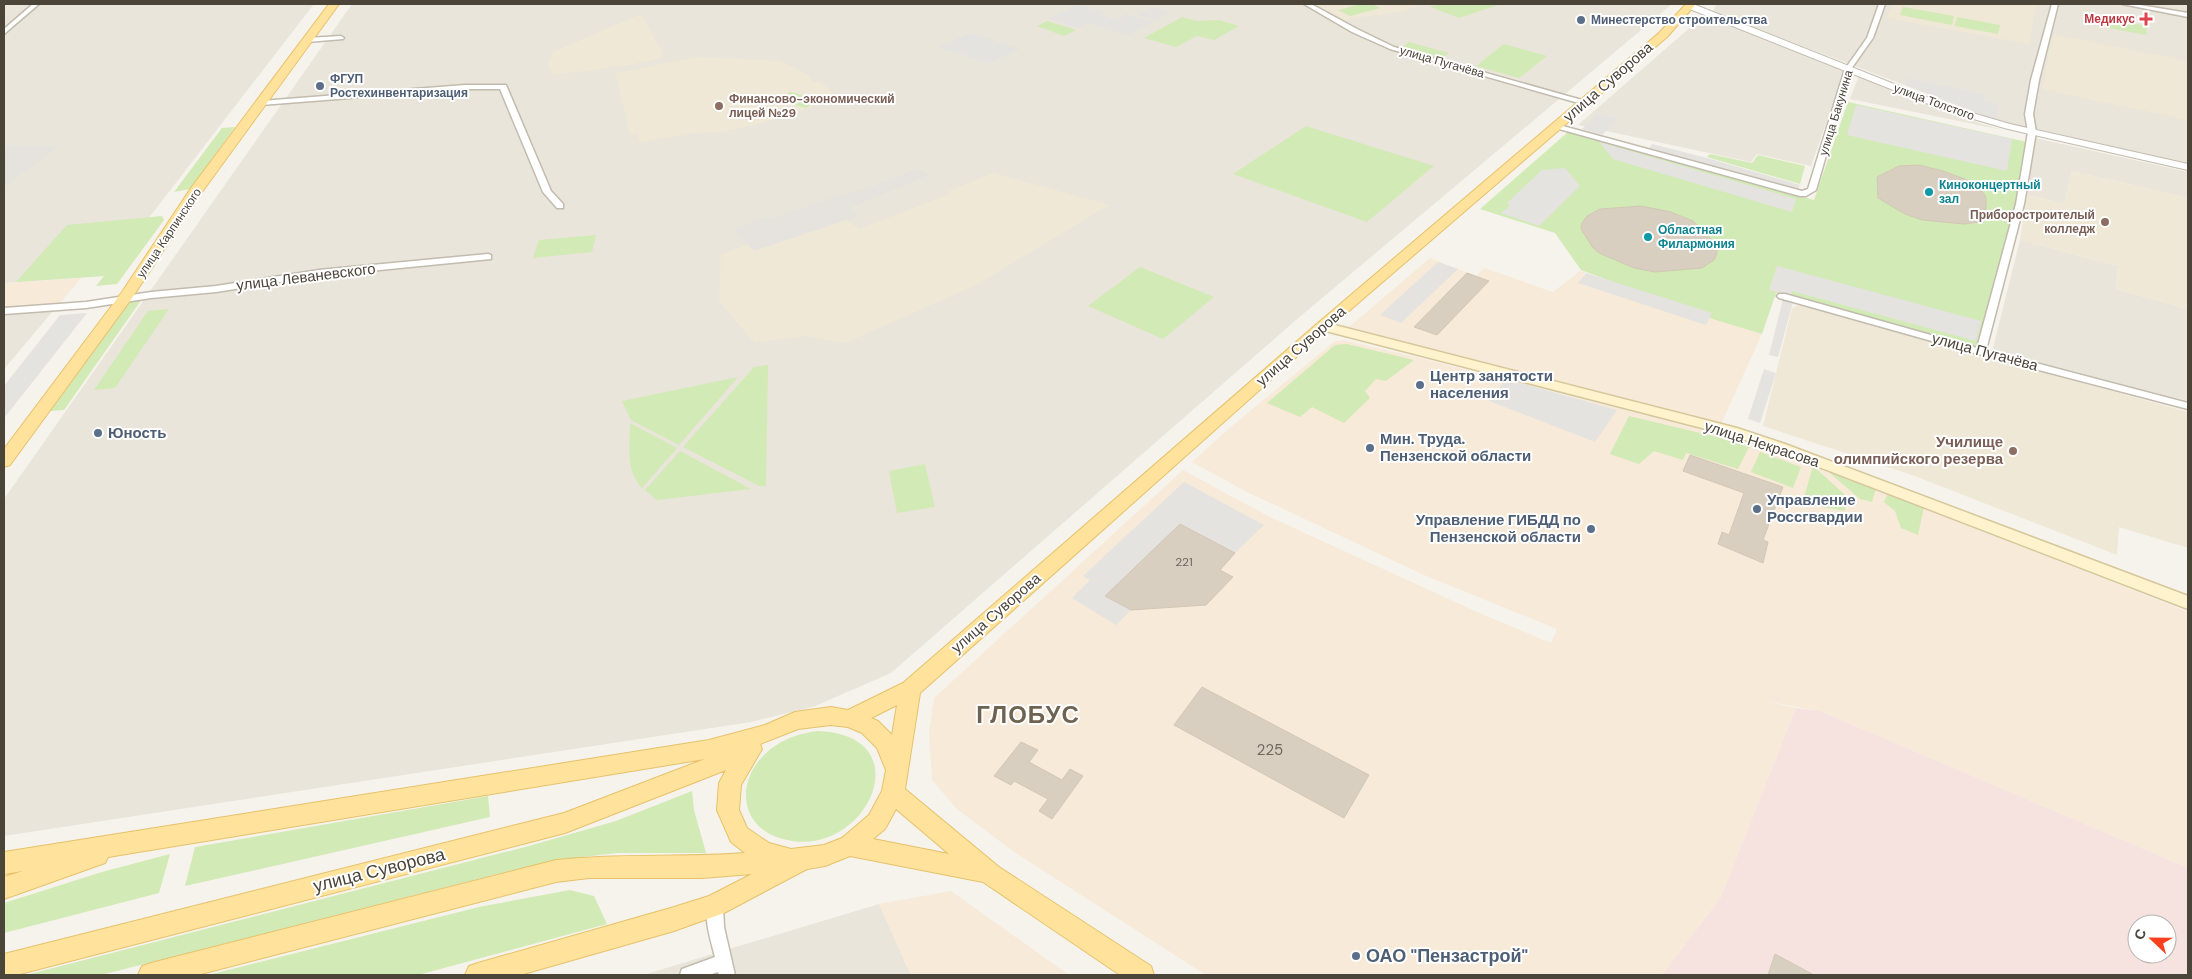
<svg xmlns="http://www.w3.org/2000/svg" width="2192" height="979" font-family="'DM Sans',sans-serif">
	<rect width="100%" height="100%" fill="#f6f3ec"/>
	<g fill="#eae5da">
		<polygon points="4,4 314,4 104,276 4,283"/>
		<polygon points="352,4 1672,4 1296,320 891,673 813,707 751,722 4,836 4,499"/>
		<polygon points="1716,4 2188,4 2188,165 2030,133 1713,12"/>
		<polygon points="1701,18 1715,19 1845,70 1811,166 1757,154 1751,162 1578,125"/>
		<polygon points="1859,76 1979,123 2003,130 1850,99"/>
		<polygon points="2035,138 2188,172 2188,198 2072,171 2064,204 2027,195"/>
		<polygon points="2020,240 2118,266 2116,289 2188,309 2188,401 1992,352"/>
		<polygon points="53,311 4,369 4,314"/>
		<polygon points="879,904 911,975 643,975"/>
	</g>
	<g fill="#f7ead8">
		<polygon points="1430,258 1476,276 1484,268 1553,292 1580,271 1585,272 1579,283 1705,324 1709,318 1762,334 1721,424 1349,327"/>
		<polygon points="81,278 53,311 4,314 4,283"/>
		<polygon points="1343,340 1416,357 1719,434 1823,467 2188,612 2188,868 1820,711 1764,701 1796,708 1721,897 1662,975 1206,975 1014,852 957,809 932,780 929,734 934,698 1183,470 1268,516 1477,612 1551,643 1557,629 1424,575 1245,491 1192,462 1233,425 1334,342"/>
		<polygon points="951,891 1069,975 911,975 879,904"/>
	</g>
	<g fill="#e6e2dd">
		<polygon points="4,146 59,146 7,185 4,185"/>
		<polygon points="918,169 929,175 849,208 858,216 754,251 734,229 769,216 772,219 834,197 867,188"/>
	</g>
	<g fill="#efe8d6">
		<polygon points="1314,4 1424,4 1403,11 1343,20"/>
		<polygon points="1892,4 2036,4 2029,44 1887,18"/>
		<polygon points="641,14 662,52 661,58 628,65 553,75 548,64 553,52"/>
		<polygon points="2053,34 2188,61 2188,120 2042,89"/>
		<polygon points="697,57 780,61 812,77 809,79 812,82 820,82 840,98 758,124 721,132 690,133 639,143 637,134 630,135 616,73"/>
		<polygon points="2072,171 2188,198 2188,309 2116,289 2118,266 2020,240 2027,195 2064,204"/>
		<polygon points="993,173 1109,205 976,285 845,343 804,336 755,343 719,301 721,255 748,244 754,251 846,220 859,229 950,194 947,192"/>
		<polygon points="1800,305 2188,412 2188,548 2119,527 2117,555 1912,475 1763,426 1792,308"/>
	</g>
	<path fill="#f6e3e0" fill-rule="evenodd" d="M1796 708 1820 711 2188 868V975H1662L1721 897ZM2137 924H2167V954H2137Z"/>
	<g fill="#d2eab5">
		<polygon points="1361,4 1372,4 1380,8 1350,16 1338,10"/>
		<polygon points="1440,4 1501,4 1459,18 1430,7"/>
		<polygon points="1903,7 1954,16 1952,25 1900,15"/>
		<polygon points="1182,17 1197,21 1219,20 1239,26 1214,40 1197,36 1176,47 1144,38"/>
		<polygon points="1957,17 2000,25 1998,34 1955,26"/>
		<polygon points="2106,18 2147,26 2146,35 2104,27"/>
		<polygon points="1047,21 1076,30 1064,36 1037,26"/>
		<polygon points="1409,42 1449,53 1443,58 1403,47"/>
		<polygon points="1504,44 1547,56 1519,78 1476,66"/>
		<polygon points="790,92 820,99 806,108 776,100"/>
		<polygon points="1848,102 2027,142 2019,204 1977,347 1776,293 1762,334 1709,318 1581,270 1555,233 1480,209 1568,132 1814,200"/>
		<polygon points="1306,126 1434,166 1367,222 1233,174"/>
		<polygon points="235,127 190,189 174,192 222,128"/>
		<polygon points="1710,154 1752,163 1758,155 1805,166 1800,184 1707,157"/>
		<polygon points="162,216 164,220 117,284 96,286 104,276 16,282 67,225"/>
		<polygon points="596,235 592,252 533,258 539,240"/>
		<polygon points="1140,267 1214,297 1163,339 1088,306"/>
		<polygon points="142,299 64,410 50,411 129,301"/>
		<polygon points="169,309 115,388 94,390 148,311"/>
		<polygon points="1347,344 1414,360 1386,381 1376,379 1365,391 1370,398 1344,423 1312,407 1300,417 1267,403 1335,345"/>
		<polygon points="768,365 766,486 759,486 683,447 754,367"/>
		<polygon points="738,377 679,445 631,420 622,401"/>
		<polygon points="1629,416 1717,437 1749,447 1738,469 1686,453 1683,460 1654,451 1639,464 1610,454"/>
		<path d="M630 423 677 448 642 488C625 470 630 446 630 423Z"/>
		<polygon points="680,451 751,489 657,500 645,490"/>
		<polygon points="1760,452 1801,467 1793,488 1751,472"/>
		<polygon points="925,464 935,507 897,513 889,471"/>
		<polygon points="1813,466 1853,502 1846,505 1845,511 1805,504 1804,498"/>
		<polygon points="1823,467 1876,488 1872,502 1860,499"/>
		<polygon points="1888,493 1924,507 1918,535 1901,528 1895,511 1884,502"/>
		<path d="M818 731C921 735 869 853 792 841 736 833 732 775 775 746 788 737 802 733 818 731Z"/>
		<polygon points="692,791 694,810 706,853 617,853 565,859 497,874 101,975 26,975 529,846 616,821"/>
		<polygon points="488,796 490,817 185,886 195,847"/>
		<polygon points="170,854 159,893 4,933 4,903 102,872"/>
		<polygon points="570,890 594,896 607,924 418,975 208,975 479,907"/>
	</g>
	<g fill="#e5e3e0">
		<polygon points="1078,5 1105,12 1101,15 1117,20 1127,14 1154,22 1128,35 1087,23 1077,28 1049,19"/>
		<polygon points="1151,7 1171,12 1156,20 1136,15"/>
		<polygon points="970,33 1020,49 989,64 939,47"/>
		<polygon points="1908,78 1985,95 1984,101 1999,104 1997,118 1983,115 1905,85"/>
		<polygon points="1856,105 2012,139 2007,171 1847,135"/>
		<polygon points="1598,114 1618,119 1602,135 1582,129"/>
		<polygon points="1599,142 1796,199 1792,212 1613,159"/>
		<polygon points="1652,144 1711,159 1800,185 1798,189 1789,189 1648,150"/>
		<polygon points="1565,168 1580,186 1539,226 1501,213 1510,206 1507,203 1542,170"/>
		<polygon points="1438,262 1458,269 1401,323 1380,315"/>
		<polygon points="1777,266 1981,321 1976,341 1792,291 1791,296 1769,290"/>
		<polygon points="1586,273 1712,313 1706,325 1578,283"/>
		<polygon points="1783,299 1793,302 1778,357 1769,355"/>
		<polygon points="87,313 5,417 4,418 4,386 60,315"/>
		<polygon points="1764,369 1776,373 1760,423 1748,419"/>
		<polygon points="1506,379 1617,410 1595,442 1489,401"/>
		<polygon points="1184,482 1264,525 1235,553 1180,524 1105,596 1131,610 1116,625 1072,598 1090,580 1083,576"/>
	</g>
	<g fill="#d8cfc1" stroke="#d3c7b4">
		<polygon points="1919,165 1943,171 1967,180 1979,188 1986,197 1986,216 1979,222 1964,224 1922,220 1905,214 1878,198 1877,177 1899,166"/>
		<polygon points="1641,206 1671,212 1693,221 1717,245 1717,254 1714,260 1702,268 1655,272 1634,268 1599,253 1593,248 1581,229 1582,223 1587,216 1600,209"/>
		<polygon points="1467,273 1489,281 1437,335 1414,327"/>
		<polygon points="1690,455 1783,487 1763,540 1768,542 1763,563 1718,544 1722,532 1729,535 1744,493 1683,471"/>
		<polygon points="1180,524 1235,553 1220,570 1233,577 1206,605 1131,610 1105,596"/>
		<polygon points="1202,687 1369,775 1344,818 1174,725"/>
		<polygon points="1021,742 1038,750 1029,762 1062,780 1070,769 1083,776 1052,819 1039,811 1048,799 1014,781 1011,785 994,776"/>
		<polygon points="1775,954 1814,975 1768,975"/>
	</g>
	<g fill="none" stroke-linecap="round" stroke-linejoin="round">
		<g stroke="#c2bbae" stroke-width="3">
			<g id="minor">
				<polygon points="33,4 39,4 4,34 4,29"/>
				<polygon points="1304,4 1311,4 1357,29 1394,47 1589,102 1582,104 1390,49 1352,32"/>
				<polygon points="1879,4 1885,4 1873,38 1851,69 1816,190 1806,196 1800,196 1552,127 1559,125 1802,191 1808,189 1845,69 1867,38"/>
				<polygon points="2052,4 2058,4 2039,80 2033,114 2036,132 2024,204 1986,350 2188,403 2188,409 1978,354 1779,298 1777,296 1779,294 1785,294 1977,348 2016,204 2028,132 2025,114 2031,80"/>
				<polygon points="2122,4 2134,4 2188,13 2188,17"/>
				<polygon points="341,36 344,38 343,39 307,42 304,40 307,38"/>
				<polygon points="465,85 506,85 551,191 563,204 563,208 557,208 543,192 500,89 465,89 261,105 257,103 261,101"/>
				<polygon points="488,254 491,255 491,259 319,276 216,292 151,298 86,308 4,314 4,308 86,302 151,292 216,286 319,270"/>
				<path d="M715 898 720 900 723 905 724 927 735 975H719L718 972 709 975H680L682 969 715 957C711 940 702 916 710 900Z"/>
			</g>
		</g>
		<g stroke="#c2bbae" stroke-width="2">
			<polygon id="tertiary" points="1687,4 1693,4 1952,107 2010,124 2188,164 2188,170 2008,129 1946,111 1687,8"/>
		</g>
		<g stroke="#d6c79b" stroke-width="3">
			<polygon id="secondary" points="1323,322 1737,428 1785,444 2188,596 2188,609 1775,450 1733,436 1318,329 1317,326"/>
		</g>
		<g stroke="#e6c16a" stroke-width="2">
			<g id="primary">
				<polygon points="329,4 339,4 202,192 132,298 10,465 4,467 4,449 122,292 191,188"/>
				<path d="M1686 4H1696L1667 37 1328 329 920 693 905 789 999 867 1151 966 1154 975H1120L983 882 850 856 825 866 807 869 724 913 674 931 520 975H465L469 966 478 963 674 907 709 896 752 874 702 878H589L556 882 197 975H138L142 966 151 963 556 860C619 853 682 858 745 853L731 842 717 810 719 783 726 770 565 833 16 975H4V954L564 813 705 759 108 857 105 863 4 899V877L23 871 4 874V852L709 740 765 725 795 712 831 707 848 710 903 683 1318 323 1659 33ZM897 705 892 735 878 721 871 718ZM831 725 848 727 862 733 877 748 886 770 882 791 869 815 842 838 824 845 791 849 769 843 747 828 739 810 741 785 762 749 760 744 798 729ZM896 809 949 854 873 839 885 829Z"/>
			</g>
		</g>
		<use href="#minor" fill="#fff" fill-rule="evenodd"/>
		<use href="#tertiary" fill="#fff" fill-rule="evenodd"/>
		<use href="#secondary" fill="#fff3cd" fill-rule="evenodd"/>
		<use href="#primary" fill="#ffe39c" fill-rule="evenodd"/>
	</g>
	<path fill="#e0444e" stroke="#fff" stroke-width="2" d="M2143.5 11.5h5v5h5v5h-5v5h-5v-5h-5v-5h5z"/>
	<g fill="#5c6f8a" stroke="#fff" stroke-width="2">
		<circle cx="1581" cy="20" r="5"/>
		<circle cx="320" cy="86" r="5"/>
		<circle cx="1420" cy="385" r="5"/>
		<circle cx="98" cy="433" r="5"/>
		<circle cx="1370" cy="448" r="5"/>
		<circle cx="1757" cy="509" r="5"/>
		<circle cx="1591" cy="529" r="5"/>
		<circle cx="1356" cy="956" r="5"/>
	</g>
	<g fill="#8d6e63" stroke="#fff" stroke-width="2">
		<circle cx="719" cy="106" r="5"/>
		<circle cx="2105" cy="222" r="5"/>
		<circle cx="2013" cy="451" r="5"/>
	</g>
	<g fill="#0f9aa8" stroke="#fff" stroke-width="2">
		<circle cx="1929" cy="192" r="5"/>
		<circle cx="1648" cy="237" r="5"/>
	</g>
	<g text-anchor="middle" dominant-baseline="central" stroke-width="4" stroke-linejoin="round" paint-order="stroke">
		<g font-size="12" font-weight="bold" fill="#be3a42" stroke="#fff" text-anchor="end">
			<text x="2135" y="19">Медикус</text>
		</g>
		<g font-size="12" font-weight="bold" fill="#4e5e75" stroke="#fff" text-anchor="start">
			<text x="1591" y="20">Минестерство строительства</text>
			<text x="330" y="79">ФГУП<tspan x="330" dy="14">Ростехинвентаризация</tspan></text>
		</g>
		<g font-size="12" fill="#4b4439" stroke="#fff">
			<text transform="translate(1442 62) rotate(16)">улица Пугачёва</text>
			<text transform="translate(1934 102) rotate(20)">улица Толстого</text>
			<text transform="translate(1836 113) rotate(-73)">улица Бакунина</text>
			<text transform="translate(169 233) rotate(-56)">улица Карпинского</text>
		</g>
		<g font-size="12" font-weight="bold" fill="#785e54" stroke="#fff" text-anchor="start">
			<text x="729" y="99">Финансово-экономический<tspan x="729" dy="14">лицей №29</tspan></text>
			<text x="2095" y="215" text-anchor="end">Приборостроителый<tspan x="2095" dy="14">колледж</tspan></text>
		</g>
		<g font-size="12" font-weight="bold" fill="#0d838f" stroke="#fff" text-anchor="start">
			<text x="1939" y="185">Киноконцертный<tspan x="1939" dy="14">зал</tspan></text>
			<text x="1658" y="230">Областная<tspan x="1658" dy="14">Филармония</tspan></text>
		</g>
		<g font-size="12" fill="#6e675b">
			<text x="1184" y="562">221</text>
		</g>
		<g font-size="15" fill="#4b4439" stroke="#fff">
			<text transform="translate(1608 82) rotate(-41)">улица Суворова</text>
			<text transform="translate(306 277) rotate(-7)">улица Леваневского</text>
			<text transform="translate(1301 346) rotate(-41)">улица Суворова</text>
			<text transform="translate(1985 352) rotate(15)">улица Пугачёва</text>
			<text transform="translate(1762 444) rotate(18)">улица Некрасова</text>
			<text transform="translate(996 613) rotate(-41)">улица Суворова</text>
		</g>
		<g font-size="15" font-weight="bold" fill="#4e5e75" stroke="#fff" text-anchor="start">
			<text x="1430" y="376">Центр занятости<tspan x="1430" dy="17">населения</tspan></text>
			<text x="108" y="433">Юность</text>
			<text x="1380" y="439">Мин. Труда.<tspan x="1380" dy="17">Пензенской области</tspan></text>
			<text x="1767" y="500">Управление<tspan x="1767" dy="17">Россгвардии</tspan></text>
			<text x="1581" y="520" text-anchor="end">Управление ГИБДД по<tspan x="1581" dy="17">Пензенской области</tspan></text>
		</g>
		<g font-size="15" font-weight="bold" fill="#785e54" stroke="#fff" text-anchor="end">
			<text x="2003" y="442">Училище<tspan x="2003" dy="17">олимпийского резерва</tspan></text>
		</g>
		<g font-size="15" fill="#6e675b">
			<text x="1270" y="750">225</text>
		</g>
		<g font-size="18" fill="#4b4439" stroke="#fff">
			<text transform="translate(379 870) rotate(-14)">улица Суворова</text>
		</g>
		<g font-size="18" font-weight="bold" fill="#4e5e75" stroke="#fff" text-anchor="start">
			<text x="1366" y="956">ОАО "Пензастрой"</text>
		</g>
		<g font-size="24" font-weight="bold" letter-spacing="1" fill="#6e6250" stroke="#fff">
			<text x="1028" y="714">ГЛОБУС</text>
		</g>
	</g>
	<rect width="2192" height="979" fill="none" stroke="#4b4439" stroke-width="10"/>
	<g transform="translate(2152 939) rotate(292)"><circle r="24" fill="#ffffff" stroke="#b7b4b0"/>
	<path d="M0-4L9 19L0 12L-9 19Z" fill="#fc3f1d"/>
	<text y="-8" font-size="14" font-weight="bold" text-anchor="middle" fill="#4b4439">С</text>
	</g>
</svg>
